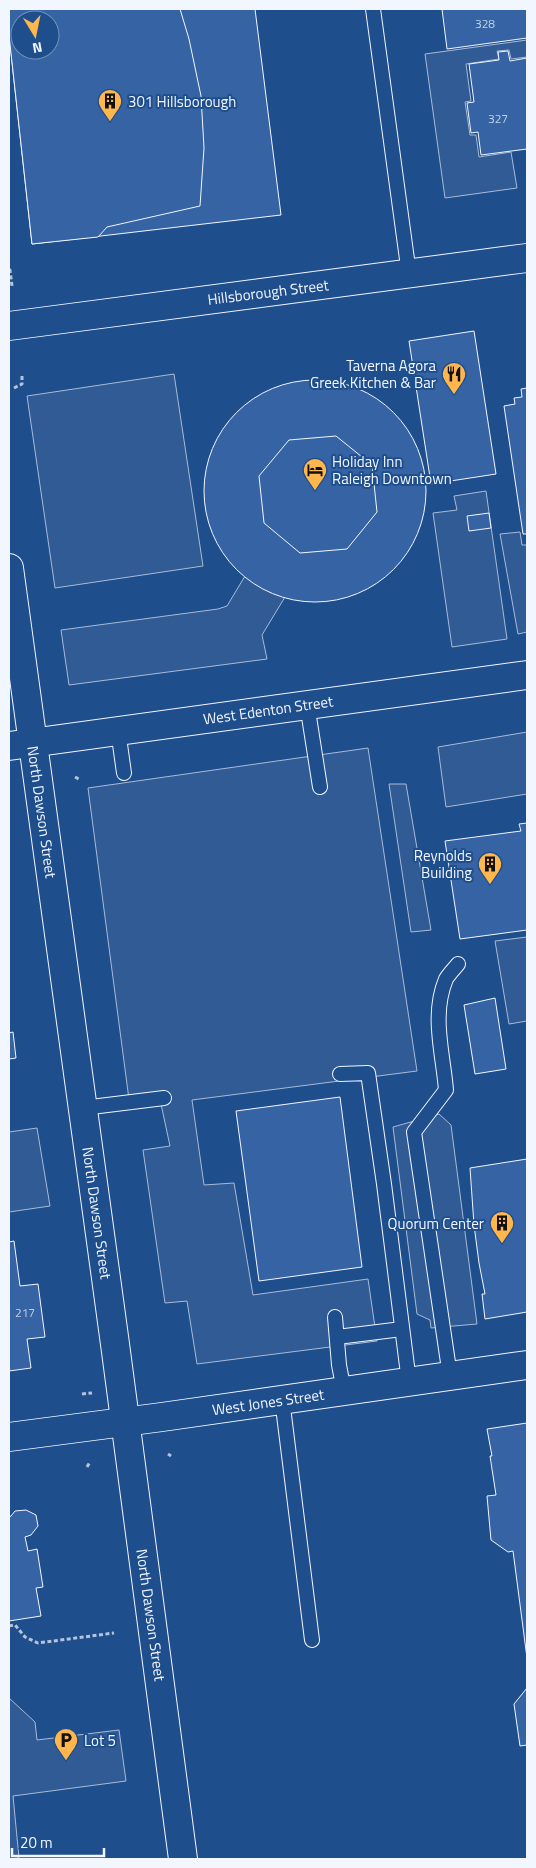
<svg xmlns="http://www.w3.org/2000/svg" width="536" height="1868" font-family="'Titillium Web',sans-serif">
	<rect width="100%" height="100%" fill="#1f4e8c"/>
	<g fill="#305b95" stroke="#a8bbd7">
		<polygon points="527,40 527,57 511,59 509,50 497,51 499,59 466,64 471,101 465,102 470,135 476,135 479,157 511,152 517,188 445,198 425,54"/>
		<polygon points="174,374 203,566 55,588 27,396"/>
		<polygon points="486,491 507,639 452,647 433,513 457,510 454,496"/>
		<polygon points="520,532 522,545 527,545 527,632 518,634 500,534"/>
		<polygon points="245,576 271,592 285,597 262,635 267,659 69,685 61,630 218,609 227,606"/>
		<polygon points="527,732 527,794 446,807 438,747"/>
		<polygon points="368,748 417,1071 192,1100 204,1185 234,1183 253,1295 368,1279 377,1341 197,1364 187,1301 165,1303 143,1150 170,1146 161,1104 130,1107 88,788"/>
		<polygon points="389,784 406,784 431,930 411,932"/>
		<polygon points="527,937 527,1021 509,1024 495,941"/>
		<polygon points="439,1114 451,1125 477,1324 431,1328 430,1320 417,1314 393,1127"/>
		<polygon points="37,1128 50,1206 9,1212 9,1132"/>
		<polygon points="9,1698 35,1722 37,1740 119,1730 126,1781 13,1796 19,1858 11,1859 9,1859"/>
	</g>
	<g fill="#3563a3" stroke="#f2f6ff" fill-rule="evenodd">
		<path d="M9 9H255L281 215 32 244 9 35ZM20 20H50V50H20Z"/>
		<path d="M9 9H180L189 39 201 96 204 148 200 206 107 227 98 237 32 244 9 35ZM20 20H50V50H20Z"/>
		<polygon points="442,9 527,9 527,38 447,49"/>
		<polygon points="508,51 510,61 527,58 527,149 481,155 478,132 471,133 467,103 474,102 469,64 499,60 498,52"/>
		<polygon points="474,331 496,474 431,484 409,341"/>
		<circle cx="315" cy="491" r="111"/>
		<polygon points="527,388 527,534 523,534 504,406 515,404 514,398 522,397 521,389"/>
		<polygon points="336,436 372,465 377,512 347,549 300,553 264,523 259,476 289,440"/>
		<polygon points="489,513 491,528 469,531 467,516"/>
		<polygon points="527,823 527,930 460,939 445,841 521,831 519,824"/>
		<polygon points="495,998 506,1069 475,1074 464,1005"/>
		<polygon points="13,1032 16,1058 9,1059 9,1033"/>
		<polygon points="340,1097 362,1267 259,1281 236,1111"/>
		<polygon points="527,1159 527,1312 485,1319 482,1294 485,1294 479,1263 474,1225 470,1168"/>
		<polygon points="14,1241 20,1286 38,1284 45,1337 27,1339 31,1368 9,1371 9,1242"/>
		<polygon points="527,1423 527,1658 513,1551 508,1552 491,1540 487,1496 496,1495 490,1456 492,1456 487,1429"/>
		<polygon points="26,1510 36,1515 38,1526 31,1535 25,1537 28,1551 37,1549 43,1587 36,1588 41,1616 9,1621 9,1517 11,1516 15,1511"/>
		<polygon points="527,1688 527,1745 520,1746 514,1704"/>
	</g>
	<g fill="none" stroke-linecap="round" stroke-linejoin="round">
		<g stroke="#f2f6ff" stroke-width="16">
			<g id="service">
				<polyline points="373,9 409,274"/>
				<polyline points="307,704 320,787"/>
				<polyline points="118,730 124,773"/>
				<polyline points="340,1074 368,1073 384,1184 409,1382"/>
				<polyline points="83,1108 164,1098"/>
				<polyline points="335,1317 339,1365 344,1391"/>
				<polyline points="337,1337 402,1329"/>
				<path d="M450 1376 414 1132 446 1090C443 1053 431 1015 446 979 449 974 454 969 458 964"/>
				<polyline points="282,1399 312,1640"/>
			</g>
		</g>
		<g stroke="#f2f6ff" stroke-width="30">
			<g id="tertiary">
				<polyline points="9,326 527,258"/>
				<polyline points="9,1437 162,1417 527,1365"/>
			</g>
		</g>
		<g stroke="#f2f6ff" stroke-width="30">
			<g id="primary">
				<polyline points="9,568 115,1344 183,1859"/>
				<polyline points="9,746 527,675"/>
			</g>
		</g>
		<g stroke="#b3c4dc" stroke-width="3" stroke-dasharray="4 2.5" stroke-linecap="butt">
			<polyline points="9,270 10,270 12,286"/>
			<polyline points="14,388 22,384 22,375"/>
			<polyline points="75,777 79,779"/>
			<polyline points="82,1394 92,1393"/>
			<polyline points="168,1454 171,1456"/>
			<polyline points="87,1467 90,1462"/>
			<polyline points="9,1626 15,1625 25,1637 38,1643 114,1633"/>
		</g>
		<use href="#service" stroke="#1f4e8c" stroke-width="14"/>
		<use href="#tertiary" stroke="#1f4e8c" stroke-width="28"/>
		<use href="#primary" stroke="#1f4e8c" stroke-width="28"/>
	</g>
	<defs>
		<g id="building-pin" transform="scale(1.25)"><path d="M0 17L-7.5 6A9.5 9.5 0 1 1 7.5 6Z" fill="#ffb74d" stroke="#1f4e8c"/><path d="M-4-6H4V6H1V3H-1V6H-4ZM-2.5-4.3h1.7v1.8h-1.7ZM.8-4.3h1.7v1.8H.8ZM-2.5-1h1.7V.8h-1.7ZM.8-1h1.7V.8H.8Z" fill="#111"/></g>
		<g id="restaurant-pin" transform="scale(1.25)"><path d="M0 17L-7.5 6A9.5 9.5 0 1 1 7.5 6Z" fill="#ffb74d" stroke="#1f4e8c"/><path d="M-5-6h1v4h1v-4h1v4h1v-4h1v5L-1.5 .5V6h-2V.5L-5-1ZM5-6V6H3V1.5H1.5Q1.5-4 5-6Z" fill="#111"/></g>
		<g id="hotel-pin" transform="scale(1.25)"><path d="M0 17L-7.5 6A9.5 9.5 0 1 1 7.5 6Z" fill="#ffb74d" stroke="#1f4e8c"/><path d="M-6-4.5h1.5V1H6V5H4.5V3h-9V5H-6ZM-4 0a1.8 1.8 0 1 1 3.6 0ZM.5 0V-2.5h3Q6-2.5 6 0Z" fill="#111"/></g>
		<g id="parking-pin" transform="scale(1.25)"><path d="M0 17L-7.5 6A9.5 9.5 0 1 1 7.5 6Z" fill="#ffb74d" stroke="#1f4e8c"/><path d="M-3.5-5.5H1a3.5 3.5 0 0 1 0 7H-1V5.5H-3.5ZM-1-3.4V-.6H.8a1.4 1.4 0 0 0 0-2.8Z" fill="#111"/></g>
	</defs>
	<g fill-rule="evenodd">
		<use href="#building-pin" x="110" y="101"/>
		<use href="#restaurant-pin" x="454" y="374"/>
		<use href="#hotel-pin" x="315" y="470"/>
		<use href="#building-pin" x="490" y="864"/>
		<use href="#building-pin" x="502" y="1223"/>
		<use href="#parking-pin" x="66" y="1740"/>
	</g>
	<g text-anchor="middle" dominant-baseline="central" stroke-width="4" stroke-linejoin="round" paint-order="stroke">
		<g font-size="12" fill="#c3d1e8">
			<text x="485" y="23">328</text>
			<text x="498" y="118">327</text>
			<text x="25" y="1312">217</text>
		</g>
		<g font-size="15" fill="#f2f6ff" stroke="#1f4e8c" text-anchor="start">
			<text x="128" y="101">301 Hillsborough</text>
			<text x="436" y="365" text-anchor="end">Taverna Agora<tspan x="436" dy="17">Greek Kitchen &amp; Bar</tspan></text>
			<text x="332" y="461">Holiday Inn<tspan x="332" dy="17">Raleigh Downtown</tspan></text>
			<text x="472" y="855" text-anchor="end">Reynolds<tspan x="472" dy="17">Building</tspan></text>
			<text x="484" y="1223" text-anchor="end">Quorum Center</text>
			<text x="84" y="1740">Lot 5</text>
		</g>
		<g font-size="15" fill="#f2f6ff" stroke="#1f4e8c">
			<text transform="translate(268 292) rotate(-7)">Hillsborough Street</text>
			<text transform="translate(268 710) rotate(-8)">West Edenton Street</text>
			<text transform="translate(42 812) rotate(82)">North Dawson Street</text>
			<text transform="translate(97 1213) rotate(82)">North Dawson Street</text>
			<text transform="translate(268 1402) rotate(-8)">West Jones Street</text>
			<text transform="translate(151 1615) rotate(82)">North Dawson Street</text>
		</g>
	</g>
	<rect width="536" height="1868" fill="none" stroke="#f2f6ff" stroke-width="20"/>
	<g transform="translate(35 35) rotate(170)"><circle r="24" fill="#1f4e8c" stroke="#7391ba"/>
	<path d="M0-4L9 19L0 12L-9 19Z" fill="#ffb74d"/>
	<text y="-8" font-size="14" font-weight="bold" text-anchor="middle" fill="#f2f6ff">N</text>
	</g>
	<path d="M12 1848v8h92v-8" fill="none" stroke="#f2f6ff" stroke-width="2.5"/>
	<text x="20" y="1848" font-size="15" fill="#f2f6ff" stroke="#1f4e8c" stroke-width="4" paint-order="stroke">20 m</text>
</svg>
